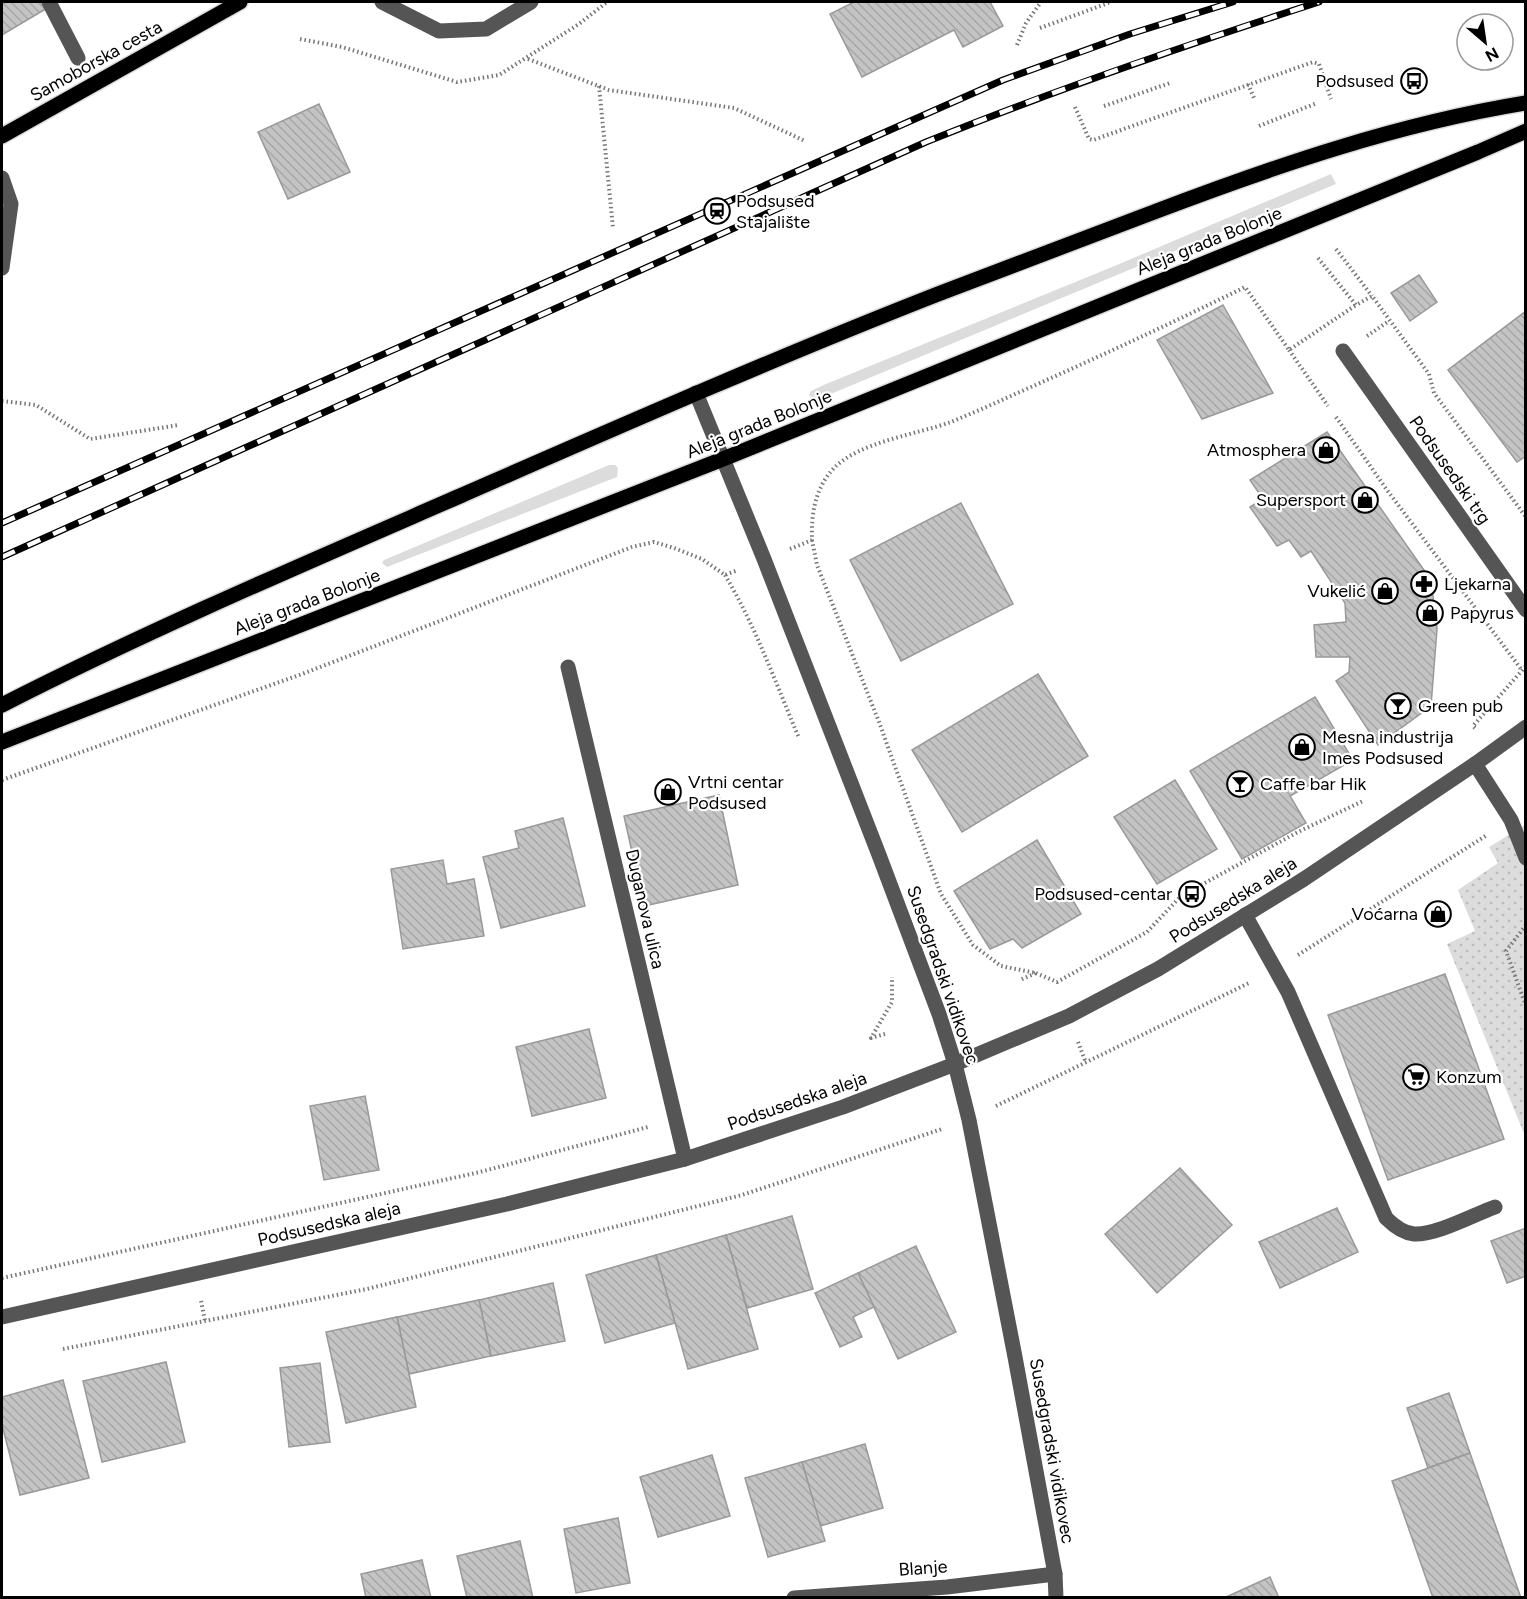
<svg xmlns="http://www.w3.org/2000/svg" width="1527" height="1599" font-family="Figtree,sans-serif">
	<defs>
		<pattern id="park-dots" width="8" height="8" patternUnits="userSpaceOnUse" patternTransform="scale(1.5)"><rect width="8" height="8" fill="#dcdcdc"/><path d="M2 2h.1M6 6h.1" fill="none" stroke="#bbb" stroke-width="1.8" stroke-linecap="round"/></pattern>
		<pattern id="building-back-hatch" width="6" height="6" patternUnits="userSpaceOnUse" patternTransform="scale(1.5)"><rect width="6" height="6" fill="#c4c4c4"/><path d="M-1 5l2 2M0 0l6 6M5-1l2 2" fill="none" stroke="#a7a7a7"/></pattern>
	</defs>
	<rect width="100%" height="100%" fill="#fff"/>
	<g fill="#dcdcdc">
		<polygon points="1331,174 1336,184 821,398 813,400 809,395 811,391 826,384 1117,265"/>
		<polygon points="609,465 615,465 618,468 617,477 387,567 382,563 384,560"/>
	</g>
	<polygon fill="url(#park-dots)" points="1525,825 1525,1136 1447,944 1475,931 1458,890 1498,863 1489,847"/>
	<g fill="url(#building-back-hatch)" stroke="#999" stroke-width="1.5">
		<polygon points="2,2 45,2 49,7 2,35"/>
		<polygon points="854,2 990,2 1003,26 963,47 954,30 862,77 830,14"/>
		<polygon points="319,104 350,172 288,199 258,132"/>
		<polygon points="1419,275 1437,302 1410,321 1391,293"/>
		<polygon points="1223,305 1273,393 1202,419 1157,340"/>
		<polygon points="1526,311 1526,456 1517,462 1448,370"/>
		<polygon points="1327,432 1431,580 1437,629 1431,706 1378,745 1336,681 1349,672 1350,657 1316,657 1314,625 1346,622 1345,603 1311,551 1301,557 1289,540 1277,546 1250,507 1263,499 1250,480"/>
		<polygon points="961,503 1013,604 901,661 850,560"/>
		<polygon points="1038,674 1088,756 962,832 912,750"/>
		<polygon points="1315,697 1353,760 1290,796 1306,823 1242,859 1190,771"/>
		<polygon points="1175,780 1217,849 1157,884 1114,817"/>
		<polygon points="719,795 738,885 644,906 624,816"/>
		<polygon points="563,818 585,906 501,928 483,857 519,848 515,831"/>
		<polygon points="1037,840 1081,914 1022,948 1013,939 990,949 954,891"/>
		<polygon points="443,860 447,884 474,879 484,936 403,949 391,869"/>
		<polygon points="1445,974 1504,1139 1388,1180 1328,1015"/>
		<polygon points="589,1029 606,1098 532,1116 516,1047"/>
		<polygon points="365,1096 379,1170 324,1180 310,1106"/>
		<polygon points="1180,1168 1232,1225 1157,1293 1105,1234"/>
		<polygon points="1337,1208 1358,1252 1280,1288 1259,1242"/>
		<polygon points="792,1216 813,1289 747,1308 726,1235"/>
		<polygon points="1526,1228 1526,1276 1507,1283 1491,1241"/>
		<polygon points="726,1235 758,1349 688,1369 656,1255"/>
		<polygon points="916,1246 956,1332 898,1359 858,1273"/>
		<polygon points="656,1255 675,1323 605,1343 586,1275"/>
		<polygon points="858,1273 874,1307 853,1317 862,1337 840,1347 815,1293"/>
		<polygon points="553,1283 565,1341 491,1356 479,1300"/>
		<polygon points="479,1300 491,1356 409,1374 397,1317"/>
		<polygon points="397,1317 416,1407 346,1423 326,1332"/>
		<polygon points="166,1362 185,1442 102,1462 83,1381"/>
		<polygon points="320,1363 330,1442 289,1447 280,1368"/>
		<polygon points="63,1380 89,1478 20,1495 2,1425 2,1397"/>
		<polygon points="1449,1393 1470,1453 1428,1468 1407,1408"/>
		<polygon points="865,1444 883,1508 820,1526 802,1462"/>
		<polygon points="1470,1453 1521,1598 1433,1598 1392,1481"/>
		<polygon points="712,1455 730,1516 658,1537 640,1477"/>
		<polygon points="802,1462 825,1541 768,1557 745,1478"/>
		<polygon points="618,1518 630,1583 576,1593 564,1529"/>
		<polygon points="520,1541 533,1598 467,1598 457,1556"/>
		<polygon points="422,1560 431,1598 366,1598 361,1574"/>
		<polygon points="1270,1577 1279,1598 1224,1598"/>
	</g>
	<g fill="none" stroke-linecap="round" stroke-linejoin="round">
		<g stroke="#dbdbdb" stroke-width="18">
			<g id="major">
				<polyline points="2,136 240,2"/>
				<path d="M2 705C151 629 306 563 460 496 618 427 777 357 938 294 1010 266 1082 239 1154 212 1275 166 1397 124 1526 103"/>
				<polyline points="2,742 723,459 1478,152 1526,131"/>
			</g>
		</g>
		<g stroke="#777" stroke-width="4" stroke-dasharray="1.5 3" stroke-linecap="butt">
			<polyline points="1040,28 1111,2"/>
			<polyline points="300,39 342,47 457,82 499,75 579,24 607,2"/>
			<polyline points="1017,45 1026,23 1041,2"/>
			<polyline points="528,59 609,90 734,108 805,141"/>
			<polyline points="1248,84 1254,98"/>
			<polyline points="599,86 613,228"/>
			<polyline points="1104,106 1170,83"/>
			<polyline points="1075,107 1089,139 1093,140 1313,62 1319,64 1331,99"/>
			<polyline points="1259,126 1317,103"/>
			<polyline points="1336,249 1372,296"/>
			<polyline points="1318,258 1356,305 1372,296 1429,374 1434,393 1526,517"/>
			<polyline points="1367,336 1389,321"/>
			<polyline points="1289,350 1328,406"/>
			<polyline points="2,401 36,405 90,439 179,425"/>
			<polyline points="1336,417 1387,490 1521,669"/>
			<polyline points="812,540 817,565 879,722 941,894 973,945 1001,966 1036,973 1020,980"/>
			<path d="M790 549 812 540C811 514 815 488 834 468 859 442 918 434 951 422 978 411 1004 399 1031 387 1103 355 1174 322 1245 287L1289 350 1356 305"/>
			<path d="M725 575C756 627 776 684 799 738"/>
			<polyline points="1475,728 1473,726 1526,666"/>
			<polyline points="2,780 302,674 632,547 654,542 674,548 702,559 725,575 738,570"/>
			<polyline points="1526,925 1506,951 1526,1006"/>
			<polyline points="1298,955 1487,835"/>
			<polyline points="1036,973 1057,982 1147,932 1181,896 1298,832 1363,801"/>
			<polyline points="885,1034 871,1038 892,1002 892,977"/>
			<polyline points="1078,1042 1086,1063"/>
			<polyline points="996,1106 1249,983"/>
			<polyline points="2,1278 480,1172 648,1127"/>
			<polyline points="201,1301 205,1321"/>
			<polyline points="63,1349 367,1289 742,1195 942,1129"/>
		</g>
		<g stroke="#555" stroke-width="15">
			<polyline points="49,2 78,58"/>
			<polyline points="382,2 439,31 486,29 531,2"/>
			<polyline points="2,178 11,204 2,268"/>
			<polyline points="1343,351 1526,610"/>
			<polyline points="696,393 764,559 879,855 939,1014 955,1064 969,1120 1015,1357 1055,1574 1056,1598"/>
			<polyline points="568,667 685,1159"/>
			<polyline points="1475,764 1511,820 1526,858"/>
			<path d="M1245 915 1288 992 1386 1218C1394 1226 1403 1233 1414 1234 1437 1235 1473 1215 1495 1207"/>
			<polyline points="2,1317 507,1204 685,1159 843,1107 955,1064 1069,1016 1158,969 1304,879 1475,764 1526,727"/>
			<polyline points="794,1598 947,1587 1055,1574"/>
		</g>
		<use href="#major" stroke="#000" stroke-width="15"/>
		<g stroke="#000" stroke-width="7">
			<g id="rail">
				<polyline points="2,523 1003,80 1130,34 1233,2"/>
				<path d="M2 557 926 142C1057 89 1186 45 1319 2"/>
			</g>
		</g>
		<use href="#rail" stroke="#fff" stroke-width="4.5" stroke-dasharray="14" stroke-linecap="butt"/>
	</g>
	<defs>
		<g id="bus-ring" transform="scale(1.35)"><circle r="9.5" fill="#fff" stroke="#000" stroke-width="1.5"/><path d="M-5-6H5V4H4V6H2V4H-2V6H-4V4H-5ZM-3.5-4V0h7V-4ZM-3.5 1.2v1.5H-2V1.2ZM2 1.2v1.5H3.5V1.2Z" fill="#000"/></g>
		<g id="station-ring" transform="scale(1.35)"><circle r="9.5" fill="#fff" stroke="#000" stroke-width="1.5"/><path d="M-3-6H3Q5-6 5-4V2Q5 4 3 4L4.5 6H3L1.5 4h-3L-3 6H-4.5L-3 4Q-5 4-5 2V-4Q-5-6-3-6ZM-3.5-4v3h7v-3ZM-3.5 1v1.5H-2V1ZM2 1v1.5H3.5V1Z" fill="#000"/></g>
		<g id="shop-ring" transform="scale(1.35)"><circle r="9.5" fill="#fff" stroke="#000" stroke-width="1.5"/><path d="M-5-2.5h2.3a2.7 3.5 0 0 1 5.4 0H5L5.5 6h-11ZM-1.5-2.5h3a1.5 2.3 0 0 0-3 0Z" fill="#000"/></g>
		<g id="pharmacy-ring" transform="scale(1.35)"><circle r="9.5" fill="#fff" stroke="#000" stroke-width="1.5"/><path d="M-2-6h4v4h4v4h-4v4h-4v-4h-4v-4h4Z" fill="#000"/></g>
		<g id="bar-ring" transform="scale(1.35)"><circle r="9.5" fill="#fff" stroke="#000" stroke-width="1.5"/><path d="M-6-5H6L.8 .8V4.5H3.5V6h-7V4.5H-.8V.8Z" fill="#000"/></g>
		<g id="supermarket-ring" transform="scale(1.35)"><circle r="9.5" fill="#fff" stroke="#000" stroke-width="1.5"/><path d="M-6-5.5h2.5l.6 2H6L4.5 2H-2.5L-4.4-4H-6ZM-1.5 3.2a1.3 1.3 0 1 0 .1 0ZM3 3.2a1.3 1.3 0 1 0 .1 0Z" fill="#000"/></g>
	</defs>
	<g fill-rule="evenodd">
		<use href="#bus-ring" x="1414" y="81"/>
		<use href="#station-ring" x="717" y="211"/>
		<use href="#shop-ring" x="1326" y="450"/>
		<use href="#shop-ring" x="1365" y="500"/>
		<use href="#pharmacy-ring" x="1424" y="584"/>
		<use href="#shop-ring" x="1385" y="591"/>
		<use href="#shop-ring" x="1430" y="613"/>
		<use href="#bar-ring" x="1398" y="706"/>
		<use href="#shop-ring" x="1302" y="747"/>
		<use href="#bar-ring" x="1240" y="784"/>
		<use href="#shop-ring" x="668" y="792"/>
		<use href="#bus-ring" x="1192" y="894"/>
		<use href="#shop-ring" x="1438" y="914"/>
		<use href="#supermarket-ring" x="1416" y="1077"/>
	</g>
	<g text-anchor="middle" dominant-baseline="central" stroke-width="4.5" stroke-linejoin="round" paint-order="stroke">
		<g font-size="18" fill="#000" stroke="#fff">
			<text transform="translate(96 61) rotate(-29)">Samoborska cesta</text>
			<text transform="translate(1209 241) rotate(-22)">Aleja grada Bolonje</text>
			<text transform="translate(759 424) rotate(-22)">Aleja grada Bolonje</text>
			<text transform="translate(1450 470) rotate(55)">Podsusedski trg</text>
			<text transform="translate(307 602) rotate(-21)">Aleja grada Bolonje</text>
			<text transform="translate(1233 900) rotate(-32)">Podsusedska aleja</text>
			<text transform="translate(645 909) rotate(77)">Duganova ulica</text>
			<text transform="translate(943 975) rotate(71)">Susedgradski vidikovec</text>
			<text transform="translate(797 1101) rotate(-19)">Podsusedska aleja</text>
			<text transform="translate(329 1224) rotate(-13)">Podsusedska aleja</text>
			<text transform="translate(1052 1451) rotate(80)">Susedgradski vidikovec</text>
			<text transform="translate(923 1568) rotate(-4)">Blanje</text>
		</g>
		<g font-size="18" fill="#000" stroke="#fff" text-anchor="start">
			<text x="1394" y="81" text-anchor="end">Podsused</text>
			<text x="736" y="201">Podsused<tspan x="736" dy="21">Stajalište</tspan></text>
			<text x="1306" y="450" text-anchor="end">Atmosphera</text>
			<text x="1346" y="500" text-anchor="end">Supersport</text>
			<text x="1444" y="584">Ljekarna</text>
			<text x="1366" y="591" text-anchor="end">Vukelić</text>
			<text x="1450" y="613">Papyrus</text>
			<text x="1418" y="706">Green pub</text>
			<text x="1322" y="737">Mesna industrija<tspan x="1322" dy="21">Imes Podsused</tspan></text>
			<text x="688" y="782">Vrtni centar<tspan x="688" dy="21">Podsused</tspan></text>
			<text x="1260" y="784">Caffe bar Hik</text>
			<text x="1172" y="894" text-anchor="end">Podsused-centar</text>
			<text x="1418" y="914" text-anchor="end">Voćarna</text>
			<text x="1436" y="1077">Konzum</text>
		</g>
	</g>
	<rect width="1527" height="1599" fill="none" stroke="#000000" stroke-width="6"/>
	<g transform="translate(1485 42) rotate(151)"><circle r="28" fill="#ffffff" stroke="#999999" stroke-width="1.5"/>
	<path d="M0-4.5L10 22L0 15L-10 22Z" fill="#000000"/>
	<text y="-9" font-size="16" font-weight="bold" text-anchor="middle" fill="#000000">N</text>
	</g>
</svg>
